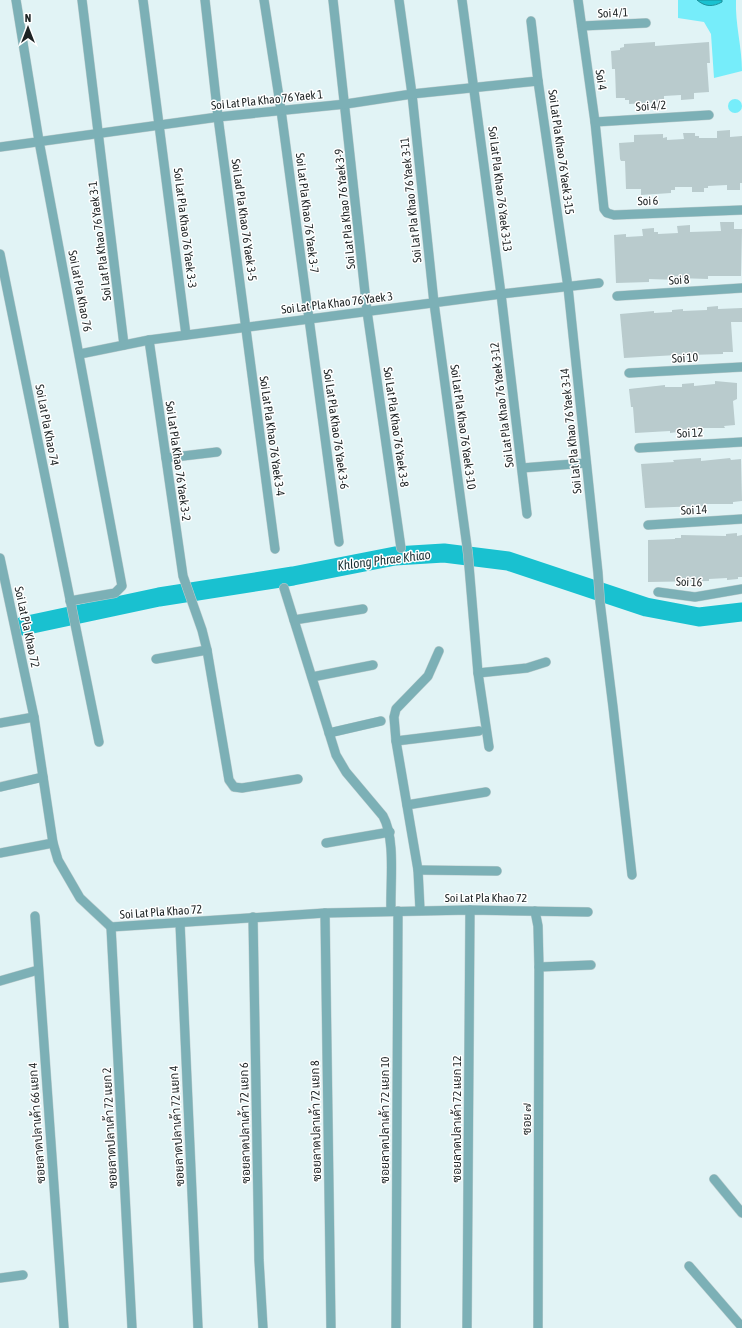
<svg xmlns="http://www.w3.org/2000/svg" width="742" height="1328" font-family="'Asap Condensed',Sarabun,sans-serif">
	<rect width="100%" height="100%" fill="#e1f3f5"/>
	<g fill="#76edfa">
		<path d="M678 0H736C735 24 742 47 742 71L714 78 711 34 704 22 678 18Z"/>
		<circle cx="735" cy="106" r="7"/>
	</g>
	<path fill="#19c1d0" stroke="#1a929c" d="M697 0H722V2C713 7 705 7 697 0Z"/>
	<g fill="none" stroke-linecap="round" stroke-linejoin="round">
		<polyline stroke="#19c1d0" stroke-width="19" points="23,626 159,597 293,576 395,556 444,553 508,561 646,607 699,617 742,612"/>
	</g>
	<g fill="#b9cbcd">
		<polygon points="655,42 655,46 709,42 710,63 707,63 709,92 694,93 694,99 681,100 681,95 664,96 664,99 660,99 660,102 629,104 629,100 625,100 625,98 616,98 615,69 612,69 611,51 620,50 620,48 624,47 624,44"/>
		<polygon points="730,130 730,137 742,136 742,183 740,183 740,190 727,190 727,185 708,186 708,188 704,188 704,192 692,192 692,187 675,187 675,190 671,190 671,193 641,195 641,189 626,189 625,161 621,161 620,159 619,143 634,142 634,135 663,134 663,138 667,137 667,140 684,139 683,133 695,133 695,136 699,136 699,138 717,138 717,131"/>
		<polygon points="720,222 734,222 734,229 742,229 741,276 708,276 708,279 678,278 678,280 649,279 649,282 616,283 614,235 626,234 626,237 643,236 642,229 654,228 654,232 658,232 658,234 678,233 677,226 690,225 690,232 721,231"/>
		<polygon points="718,306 718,309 742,308 742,322 731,322 733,352 723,352 723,354 689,355 689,357 677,358 677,355 624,358 620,314 654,311 654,313 672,312 672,310 683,309 683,311 707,310 707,307"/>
		<polygon points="715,381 737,383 737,399 733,401 735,425 724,426 725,428 697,428 697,430 678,432 670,433 670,431 635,433 633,407 631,407 629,389 665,385 665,387 682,387 682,384 694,383 694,386 715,384"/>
		<polygon points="701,458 701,461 730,458 731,460 741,459 742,501 733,502 733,504 703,504 703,506 645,508 641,464 674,462 673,460"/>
		<polygon points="737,533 737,536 742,535 742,577 738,577 738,579 727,580 727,578 709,579 709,581 648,582 648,540 675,539 675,538 681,538 681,535 726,536 726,534"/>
	</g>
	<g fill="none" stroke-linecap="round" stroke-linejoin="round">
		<g stroke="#bececf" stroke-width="10">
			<g id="minor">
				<polyline points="16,0 39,141 122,586 115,593 70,601"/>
				<polyline points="82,0 124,345"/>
				<polyline points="143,0 186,335"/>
				<polyline points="205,0 218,117 275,549"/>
				<polyline points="264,0 281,110 339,542"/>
				<polyline points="333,0 367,311 401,548"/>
				<polyline points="399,0 412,94 434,303 468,554 478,673 489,747"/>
				<polyline points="462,0 501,294 527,514"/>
				<polyline points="578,0 595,122 604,209 607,213 614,215 742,210"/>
				<polyline points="531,21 538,81 568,287 598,573 600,602 613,707 632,875"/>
				<polyline points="582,26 646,23"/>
				<polyline points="595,122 709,115"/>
				<polyline points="0,147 218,117 346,104 412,94 538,81"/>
				<polyline points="0,254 99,742"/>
				<polyline points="617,296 742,288"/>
				<polyline points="149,340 183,576 202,630 207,650 229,780 234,787 242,788 298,779"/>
				<polyline points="80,354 149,340 501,294 599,283"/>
				<polyline points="629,373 742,367"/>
				<polyline points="639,448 742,442"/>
				<polyline points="166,458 217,452"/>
				<polyline points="522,468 586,463"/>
				<polyline points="648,525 742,519"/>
				<polyline points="0,558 34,717 53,843 58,860 80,898 111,927 325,913 470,910 588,912"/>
				<path d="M284 588 336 755 346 772 383 816C396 839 390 884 391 911"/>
				<polyline points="658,592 695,597 742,589"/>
				<polyline points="294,620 363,609"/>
				<polyline points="156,659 207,650"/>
				<polyline points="478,673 527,668 546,662"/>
				<polyline points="312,677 373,665"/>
				<polyline points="0,723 34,717"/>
				<polyline points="329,733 381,721"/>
				<polyline points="396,741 479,731"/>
				<polyline points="0,787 43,777"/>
				<polyline points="407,805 486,792"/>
				<polyline points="326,843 390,832"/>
				<polyline points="0,853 53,843"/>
				<polyline points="418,870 497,871"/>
				<polyline points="420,910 418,870 396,741 394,717 396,709 428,676 439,651"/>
				<polyline points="535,911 538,926 539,967 538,1328"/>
				<polyline points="325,913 331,1328"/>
				<polyline points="35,916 64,1328"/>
				<polyline points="253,917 259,1260 263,1328"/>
				<polyline points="180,923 198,1328"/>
				<polyline points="111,927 132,1328"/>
				<polyline points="539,967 591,965"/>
				<polyline points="0,981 38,970"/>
				<polyline points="714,1179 742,1213"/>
				<polyline points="689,1266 742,1327"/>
				<polyline points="0,1278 23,1275"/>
				<polyline points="396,1328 398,911"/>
				<polyline points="467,1328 470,910"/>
			</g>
		</g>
		<use href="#minor" stroke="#7cb0b6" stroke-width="9"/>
	</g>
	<g text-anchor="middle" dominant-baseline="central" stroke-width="3" stroke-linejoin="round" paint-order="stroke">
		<g font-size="12" fill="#1d2324" stroke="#fff">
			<text transform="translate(613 13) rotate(-3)">Soi 4/1</text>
			<text transform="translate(601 80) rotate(82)">Soi 4</text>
			<text transform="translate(267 100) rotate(-6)">Soi Lat Pla Khao 76 Yaek 1</text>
			<text transform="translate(651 106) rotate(-4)">Soi 4/2</text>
			<text transform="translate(561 152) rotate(82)">Soi Lat Pla Khao 76 Yaek 3-15</text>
			<text transform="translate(500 189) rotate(83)">Soi Lat Pla Khao 76 Yaek 3-13</text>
			<text transform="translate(411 200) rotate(-96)">Soi Lat Pla Khao 76 Yaek 3-11</text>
			<text transform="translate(648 201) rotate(-2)">Soi 6</text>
			<text transform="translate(345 209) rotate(-96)">Soi Lat Pla Khao 76 Yaek 3-9</text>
			<text transform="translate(307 213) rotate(83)">Soi Lat Pla Khao 76 Yaek 3-7</text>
			<text transform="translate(244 220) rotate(82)">Soi Lad Pla Khao 76 Yaek 3-5</text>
			<text transform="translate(185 228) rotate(83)">Soi Lat Pla Khao 76 Yaek 3-3</text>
			<text transform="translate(100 241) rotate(-97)">Soi Lat Pla Khao 76 Yaek 3-1</text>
			<text transform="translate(679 280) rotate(-4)">Soi 8</text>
			<text transform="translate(80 291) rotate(79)">Soi Lat Pla Khao 76</text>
			<text transform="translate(337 303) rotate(-7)">Soi Lat Pla Khao 76 Yaek 3</text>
			<text transform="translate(685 358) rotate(-3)">Soi 10</text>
			<text transform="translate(502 405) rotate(-97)">Soi Lat Pla Khao 76 Yaek 3-12</text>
			<text transform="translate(47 425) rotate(79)">Soi Lat Pla Khao 74</text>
			<text transform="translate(396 427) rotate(82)">Soi Lat Pla Khao 76 Yaek 3-8</text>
			<text transform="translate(463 427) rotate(82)">Soi Lat Pla Khao 76 Yaek 3-10</text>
			<text transform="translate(336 429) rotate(82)">Soi Lat Pla Khao 76 Yaek 3-6</text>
			<text transform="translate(571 431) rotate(-96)">Soi Lat Pla Khao 76 Yaek 3-14</text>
			<text transform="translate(690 433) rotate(-3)">Soi 12</text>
			<text transform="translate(272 436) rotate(82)">Soi Lat Pla Khao 76 Yaek 3-4</text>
			<text transform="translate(178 461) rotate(82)">Soi Lat Pla Khao 76 Yaek 3-2</text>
			<text transform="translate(694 510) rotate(-3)">Soi 14</text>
			<text transform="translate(689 582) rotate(2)">Soi 16</text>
			<text transform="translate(27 627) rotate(78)">Soi Lat Pla Khao 72</text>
			<text x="486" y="898">Soi Lat Pla Khao 72</text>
			<text transform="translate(161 912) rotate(-4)">Soi Lat Pla Khao 72</text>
			<text transform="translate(457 1119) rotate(-90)">ซอยลาดปลาเค้า 72 แยก 12</text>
			<text transform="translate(527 1119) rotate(-90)">ซอย ๗</text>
			<text transform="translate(385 1120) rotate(-90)">ซอยลาดปลาเค้า 72 แยก 10</text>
			<text transform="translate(316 1121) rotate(-91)">ซอยลาดปลาเค้า 72 แยก 8</text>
			<text transform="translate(37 1123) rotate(-94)">ซอยลาดปลาเค้า 66 แยก 4</text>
			<text transform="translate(245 1123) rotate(-91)">ซอยลาดปลาเค้า 72 แยก 6</text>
			<text transform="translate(177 1126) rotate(-93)">ซอยลาดปลาเค้า 72 แยก 4</text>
			<text transform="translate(110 1128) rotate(-93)">ซอยลาดปลาเค้า 72 แยก 2</text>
		</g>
		<g font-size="13" font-style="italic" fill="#193134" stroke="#fff">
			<text transform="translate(384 560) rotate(-7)">Khlong Phrae Khiao</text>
		</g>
	</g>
	<g transform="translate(28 28)" stroke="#ffffff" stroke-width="3" paint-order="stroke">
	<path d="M0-3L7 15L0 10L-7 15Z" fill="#1d2324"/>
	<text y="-6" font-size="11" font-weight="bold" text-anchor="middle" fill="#1d2324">N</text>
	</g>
</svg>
